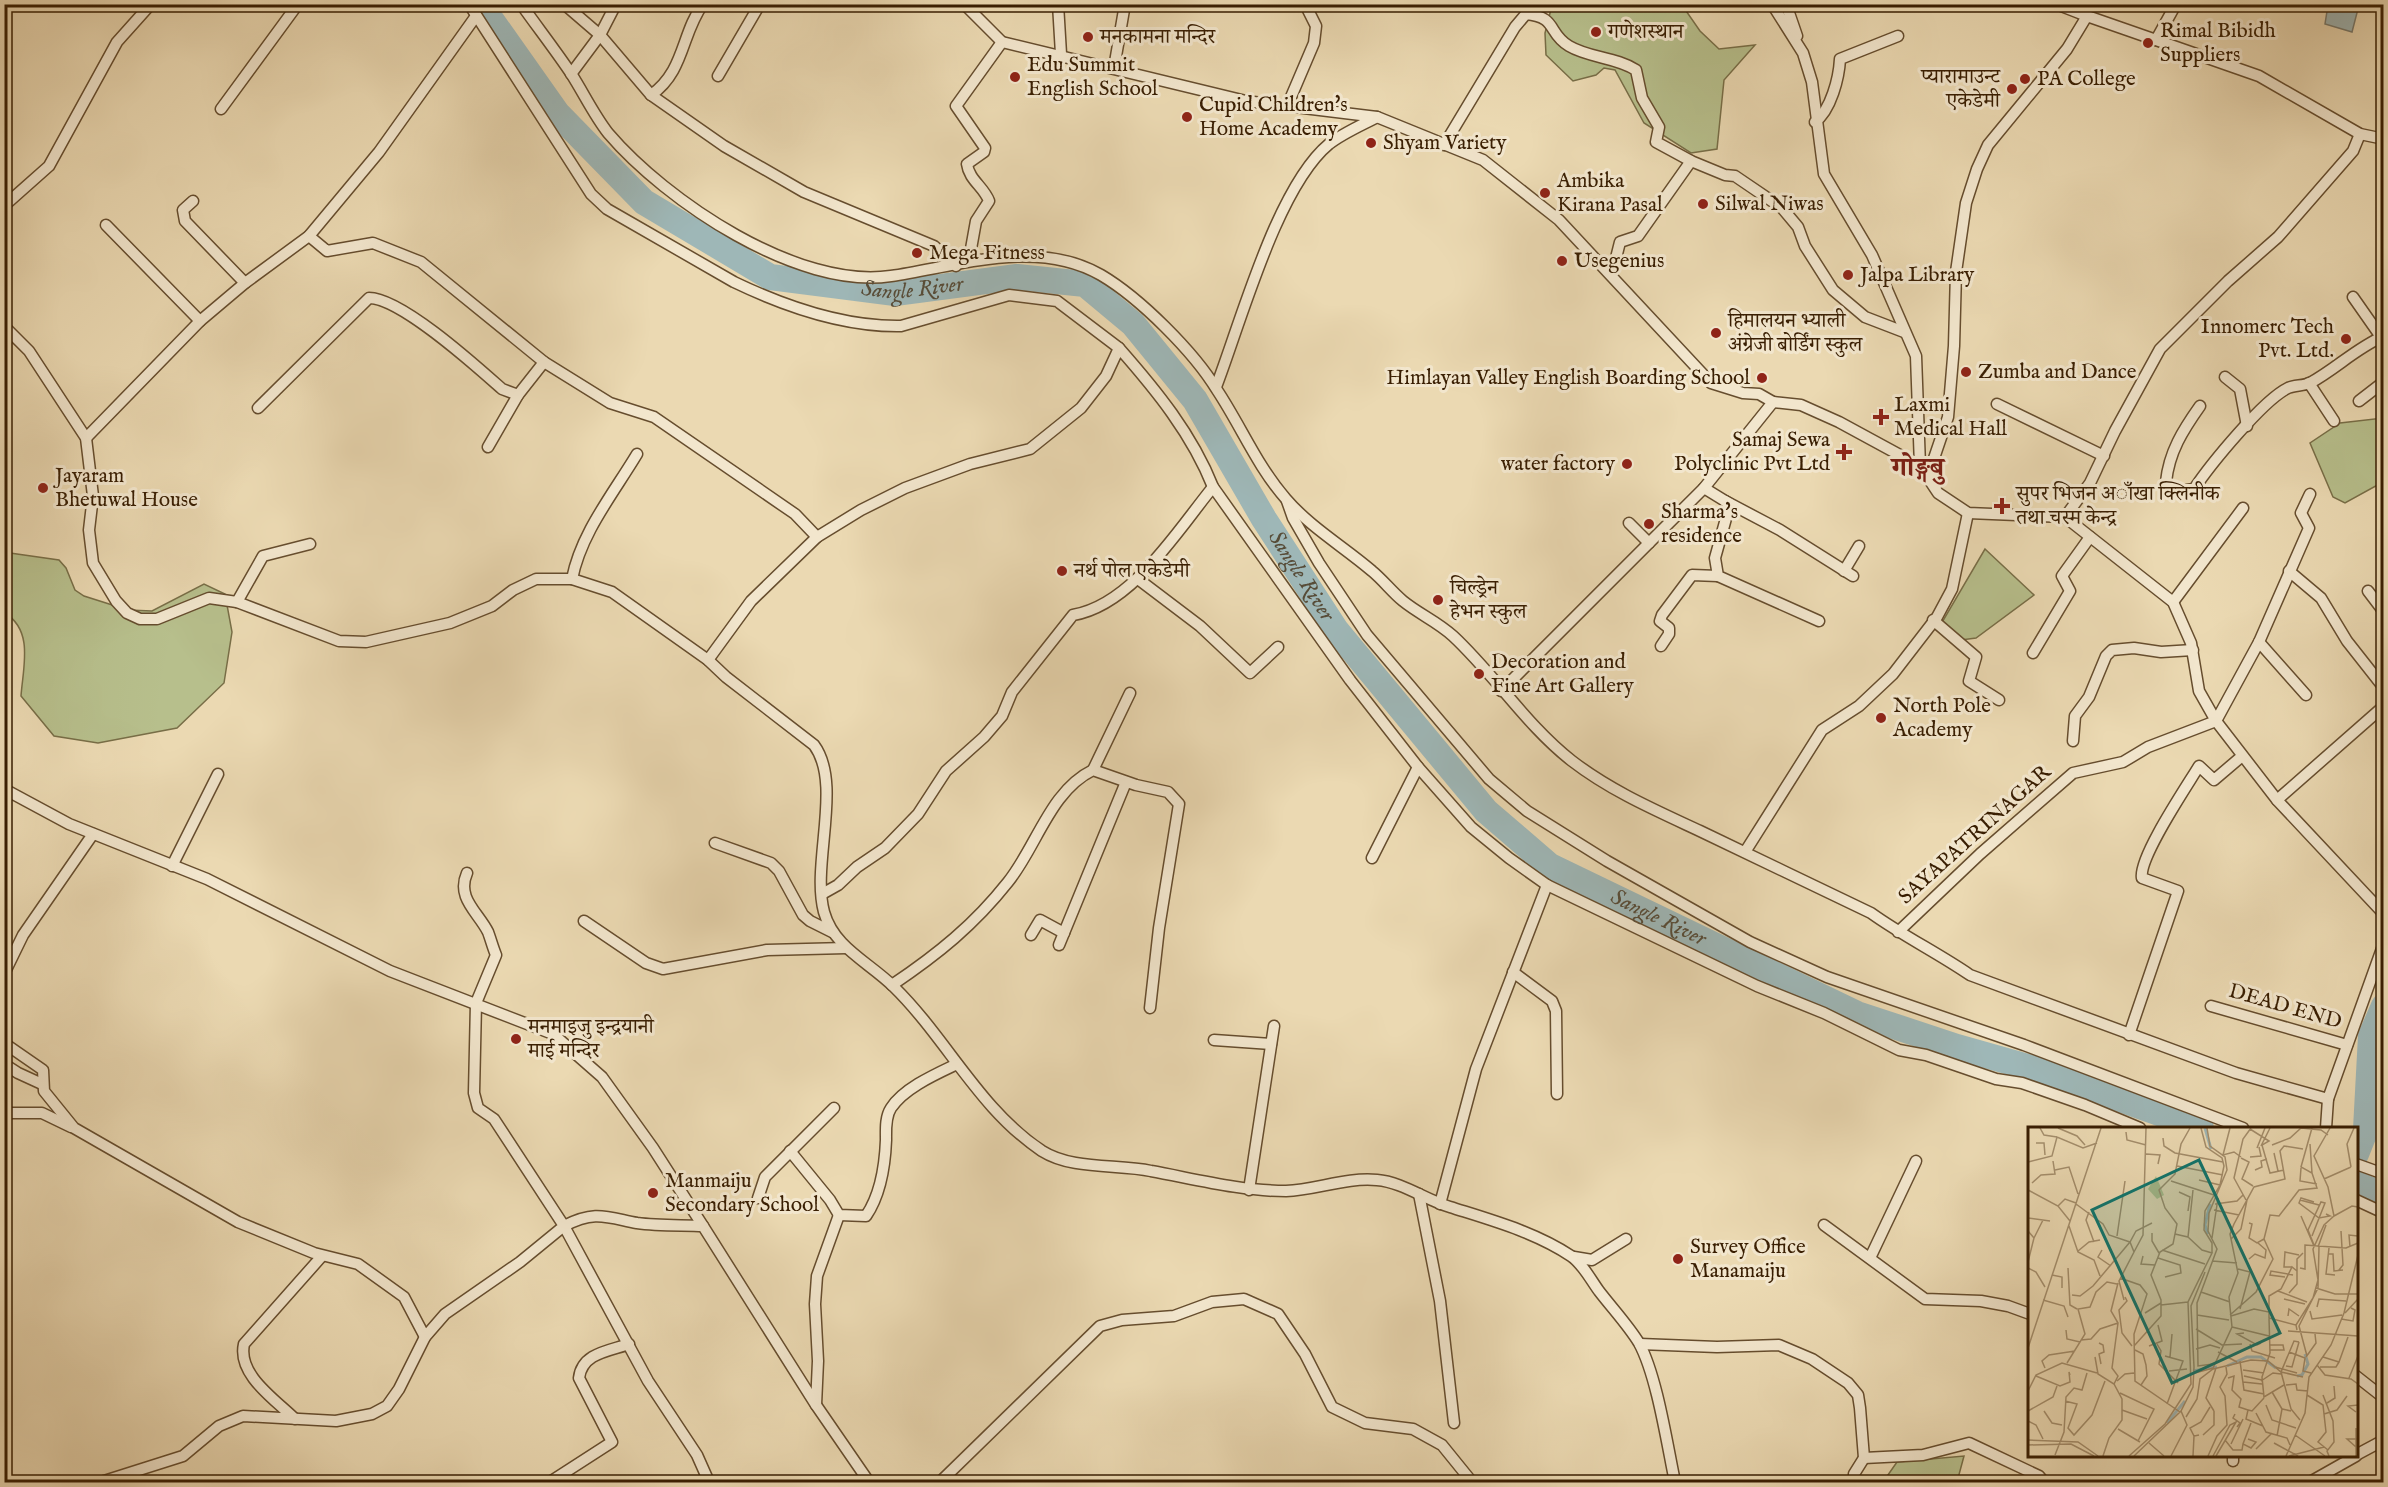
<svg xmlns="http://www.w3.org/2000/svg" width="2388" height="1487" font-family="'IM FELL English','Noto Serif Devanagari',serif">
	<rect width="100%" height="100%" fill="#ebd9b2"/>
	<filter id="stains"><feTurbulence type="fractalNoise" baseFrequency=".00333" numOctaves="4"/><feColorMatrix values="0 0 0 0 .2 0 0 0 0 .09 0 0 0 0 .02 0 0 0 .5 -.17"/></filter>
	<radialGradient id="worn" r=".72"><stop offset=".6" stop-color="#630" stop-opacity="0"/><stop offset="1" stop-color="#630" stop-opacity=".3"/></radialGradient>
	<g fill="#b7bf8c" stroke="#786e47" stroke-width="1.5">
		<polygon points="1552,5 1682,5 1700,31 1719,49 1755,45 1724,80 1717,149 1691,153 1644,123 1615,70 1604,68 1596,75 1573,81 1546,55 1545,33"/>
		<polygon points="2383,418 2383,482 2345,503 2333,497 2310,443 2340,423"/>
		<polygon points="1985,549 2034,595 1976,638 1961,640 1941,624"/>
		<path d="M10 553 59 560 66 568 75 590 84 596 128 610 152 611 204 584 225 594 232 632 224 683 177 728 98 743 54 736 21 696C23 667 34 631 5 613V554Z"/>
		<polygon points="1964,1456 1957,1482 1883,1482 1897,1462"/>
	</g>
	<polygon fill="#9eb7b7" stroke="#767a6f" stroke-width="1.5" points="2328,5 2359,5 2352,32 2325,24"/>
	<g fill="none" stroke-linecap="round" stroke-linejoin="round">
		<g stroke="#9eb7b7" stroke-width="26">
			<path id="s1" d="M480 4 557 113 644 202 770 277 895 293 1017 277 1085 284 1133 324 1195 400 1264 519 1336 630 1486 811 1550 866 1857 1014 1957 1047 2042 1071 2201 1128"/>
			<polyline points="2356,1154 2366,1129 2371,1036 2384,1006"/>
			<polyline points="2356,1184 2384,1195"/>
		</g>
		<g stroke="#664d2e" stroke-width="13">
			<g id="street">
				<path d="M469 4 591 194 607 209 734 282C784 306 845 327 901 326L1009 295 1057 301 1119 348"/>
				<path d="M521 4C538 28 556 51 572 75 584 94 594 115 608 133 666 201 798 290 891 276 959 266 1037 238 1101 275 1140 298 1194 352 1217 390 1241 426 1257 466 1286 499 1310 527 1344 547 1372 571 1383 580 1392 592 1403 601 1419 614 1438 622 1453 636 1495 675 1526 725 1572 761 1611 791 1655 810 1700 831 1757 858 1814 886 1871 913 1903 936 1938 953 1970 975L2236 1073 2328 1099 2384 943"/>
				<polyline points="564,4 600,35 651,95 724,146 804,192 934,246 956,266"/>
				<polyline points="964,4 1002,42 1246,101 1377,117 1483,160 1559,220 1711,383 1743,393 1759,394 1773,402 1801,405 1839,422 1920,466 1938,493 1968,513 2065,517 2173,602 2191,643 2199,691 2216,721 2277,800 2384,914"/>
				<polyline points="1058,4 1061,54"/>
				<polyline points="1772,4 1803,53 1812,82 1824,174 1872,255 1916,356 1920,466"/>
				<polyline points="1786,4 1797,36"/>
				<polyline points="2056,4 2087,16"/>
				<polyline points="2156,40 2259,76 2360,134 2384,139"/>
				<polyline points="1114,68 1125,4"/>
				<polyline points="571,74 600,35 616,4"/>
				<polyline points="718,76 760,4"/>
				<path d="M651 95C685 71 681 34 703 4"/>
				<polyline points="1288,104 1314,43 1316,26 1305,4"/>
				<polyline points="221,109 298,4"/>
				<path d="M1815 122C1831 110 1839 78 1840 59L1898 36"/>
				<path d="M1444 145 1515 27 1526 14C1558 17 1547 33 1569 46 1589 58 1616 57 1636 70L1642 98 1659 127 1656 142 1691 161 1725 175 1735 176 1782 208 1798 227 1805 246 1833 290 1865 317 1904 332"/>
				<polyline points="193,201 183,210 185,221 245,283"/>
				<polyline points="4,206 49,166 117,42 151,4"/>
				<polyline points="106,225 200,321"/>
				<polyline points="309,236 327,251 373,243 421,262 544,362 610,403 654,417 795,514 817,537 751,601 708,660"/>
				<path d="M969 260 976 221 989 201C984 187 969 180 967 164L984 152 985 148 956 106 1002 42"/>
				<polyline points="1607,268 1616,258 1620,242 1638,236 1691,161"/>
				<polyline points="2353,297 2381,337"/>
				<path d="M4 326 29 351 86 438 93 496 89 530 93 563 116 601 127 613 140 619H157L209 598 237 602 339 641 366 642 450 623 492 606 513 590 536 579H572L612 592 708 660 726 677 814 745C843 784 811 864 824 912 834 948 869 962 894 987 947 1039 979 1109 1042 1151 1072 1170 1117 1164 1151 1171 1195 1179 1241 1191 1286 1191 1316 1190 1346 1177 1377 1180 1402 1182 1426 1200 1450 1207 1491 1220 1535 1232 1571 1256 1582 1263 1591 1280 1599 1291 1612 1308 1628 1325 1639 1343 1657 1376 1667 1444 1675 1482"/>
				<polyline points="2225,377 2240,389 2247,426"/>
				<polyline points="2309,383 2334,421"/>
				<path d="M1216 387C1241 322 1277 187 1329 144 1343 133 1362 125 1377 117"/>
				<polyline points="2359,401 2381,384 2384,386"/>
				<polyline points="1997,404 2104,456"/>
				<path d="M2200 406C2183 430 2169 452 2166 482L2180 491 2194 489C2210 465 2263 400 2288 388 2294 385 2303 386 2310 383 2336 369 2356 348 2384 336"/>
				<path d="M258 408 369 298C401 298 476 366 502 389L518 395"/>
				<polyline points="86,438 200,321 245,283 309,236 379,152 476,16"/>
				<polyline points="488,447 518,395 544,362"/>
				<polyline points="1928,476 1948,417 1954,346 1956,272 1966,203 1977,169 1988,145 2067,49 2087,16 2156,40 2176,4"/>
				<polyline points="1704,488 1730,504 1715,558 1718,576 1819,621"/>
				<polyline points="1287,501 1293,518 1319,563 1367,635 1489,779 1527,811 1607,861 1750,942 1827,977 2024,1045 2243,1128"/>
				<polyline points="1725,501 1780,530 1853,576"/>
				<polyline points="2065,517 2090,483 2115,431 2160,349 2228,281 2278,237 2353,151 2360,134"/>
				<polyline points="1629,523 1649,543"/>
				<path d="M817 537 861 510 905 488 970 464 1030 449 1081 408 1106 376 1119 348C1156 390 1192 434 1213 487L1350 680 1418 767 1471 827 1509 858 1547 885 1757 986 1824 1013 1899 1050 1926 1055 1996 1079 2022 1083 2085 1105 2140 1128"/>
				<polyline points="1844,571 1859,546"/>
				<polyline points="2289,571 2321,598 2347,641 2384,688"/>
				<path d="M572 579C581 533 613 494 637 454"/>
				<polyline points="1138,579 1200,626 1250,673 1278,647"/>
				<polyline points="2368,591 2384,612"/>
				<polyline points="237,602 263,556 310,544"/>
				<polyline points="2173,602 2243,508"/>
				<polyline points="1933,620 1976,657 1969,681 1999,700"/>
				<polyline points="2259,642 2306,695"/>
				<polyline points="1661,646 1669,634 1669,628 1660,621 1662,615 1692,575 1718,576"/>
				<polyline points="2033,653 2070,591 2062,576 2090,537"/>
				<polyline points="1501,691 1704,488 1773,402"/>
				<polyline points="2073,741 2075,716 2089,697 2106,656 2112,650 2134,648 2161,652 2193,650"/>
				<polyline points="1093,770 1130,693"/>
				<polyline points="4,789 69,824 207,879 390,971 553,1034 602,1077 653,1148 703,1226"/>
				<polyline points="2277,800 2384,706"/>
				<polyline points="715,843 771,863 779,871 803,915 810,921 832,932"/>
				<polyline points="1745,852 1822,730 1859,706 1893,674 1937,617 1952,589 1968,513"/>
				<polyline points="1372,858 1418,767"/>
				<polyline points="172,866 218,774"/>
				<path d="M822 894 838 885 857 867 885 848 918 814 946 771 984 737 1002 716 1012 692 1073 615C1132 605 1177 531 1213 487"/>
				<polyline points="584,921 646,963 663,969 767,950 846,948"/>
				<polyline points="1898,932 1980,854 2073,773 2123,762 2148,747 2216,721 2259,642 2309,528 2301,513 2310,494"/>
				<polyline points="1031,935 1040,920 1064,933"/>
				<polyline points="1059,945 1126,782"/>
				<polyline points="1513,972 1552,1001 1556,1011 1557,1094"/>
				<polyline points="4,974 23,935 93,834"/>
				<path d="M892 985C938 954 974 925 1008 882 1037 846 1050 791 1093 770L1136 785 1168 792 1179 804 1159 928 1150 1008"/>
				<polyline points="2211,1006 2347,1045"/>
				<path d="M2129 1035 2178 891 2142 878C2138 858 2187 786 2199 766L2214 780 2241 757"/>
				<polyline points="1214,1040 1271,1044"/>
				<polyline points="4,1043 43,1070 44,1091 74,1128 238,1222 314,1253 358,1264 404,1297 425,1337"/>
				<polyline points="4,1064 18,1073 42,1084"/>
				<polyline points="4,1113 42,1113 71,1127"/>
				<polyline points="2326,1128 2328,1099"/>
				<path d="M790 1151 830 1200 839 1215 866 1216C881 1194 885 1166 886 1140 886 1130 885 1117 891 1108 904 1088 936 1074 957 1064"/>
				<polyline points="2356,1164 2384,1174"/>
				<polyline points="1249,1190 1274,1026"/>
				<polyline points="1419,1194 1440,1301 1454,1423"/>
				<polyline points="758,1198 765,1177 834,1108"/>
				<polyline points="2356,1200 2384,1213"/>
				<polyline points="1440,1204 1476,1069 1547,885"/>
				<polyline points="1824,1225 1925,1299 1981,1301 2008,1306 2030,1314"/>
				<polyline points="1574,1257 1592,1260 1626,1239"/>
				<polyline points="1870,1258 1916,1161"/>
				<polyline points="1640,1344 1717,1347 1779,1345 1812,1359 1848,1383 1858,1395 1860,1408 1864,1458 1854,1474 1855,1482"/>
				<polyline points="2356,1376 2384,1398"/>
				<polyline points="816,1405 818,1361 815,1304 817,1276 839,1215"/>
				<path d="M295 1419C276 1400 237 1375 244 1344L322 1256"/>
				<polyline points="2356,1455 2384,1440"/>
				<polyline points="1864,1458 1923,1455 1969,1443 2039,1476 2044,1482"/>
				<polyline points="2233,1461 2233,1456"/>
				<path d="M101 1482 183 1456 219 1426 243 1416 336 1421 372 1414 387 1406 399 1389 425 1337 445 1314 520 1262 564 1226 494 1119 478 1108 474 1093 476 1003 496 955C493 948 491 940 488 932 478 912 456 898 467 873"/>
				<path d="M550 1482 612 1442 579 1378C582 1353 609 1351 629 1344"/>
				<path d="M709 1482 697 1455 648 1381 564 1226C595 1210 606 1217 637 1223 658 1226 682 1225 703 1226L816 1405 869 1482"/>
				<polyline points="940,1482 1100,1326 1122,1320 1174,1316 1212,1302 1244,1299 1278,1314 1305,1354 1332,1407 1365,1423 1413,1429 1442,1445 1472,1482"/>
				<polyline points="2310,1482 2356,1456"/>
			</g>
		</g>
		<use href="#street" stroke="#f2e6cd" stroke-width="10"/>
	</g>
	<g fill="#8f2418" stroke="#f2e6cd" stroke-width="2">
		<circle cx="1596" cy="32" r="6"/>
		<circle cx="1088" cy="37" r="6"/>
		<circle cx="2148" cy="43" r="6"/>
		<circle cx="1015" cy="77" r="6"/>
		<circle cx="2025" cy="79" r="6"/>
		<circle cx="2012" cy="89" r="6"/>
		<circle cx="1187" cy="117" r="6"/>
		<circle cx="1371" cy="143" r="6"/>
		<circle cx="1545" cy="193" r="6"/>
		<circle cx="1703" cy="204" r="6"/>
		<circle cx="917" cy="253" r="6"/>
		<circle cx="1562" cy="261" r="6"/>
		<circle cx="1848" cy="275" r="6"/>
		<circle cx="1716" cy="333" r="6"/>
		<circle cx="2346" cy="339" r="6"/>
		<circle cx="1966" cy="372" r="6"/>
		<circle cx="1762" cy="378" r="6"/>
		<path d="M1878 408h6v6h6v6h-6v6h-6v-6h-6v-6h6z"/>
		<path d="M1841 443h6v6h6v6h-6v6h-6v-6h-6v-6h6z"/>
		<circle cx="1627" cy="464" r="6"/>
		<circle cx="43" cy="488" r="6"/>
		<path d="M1999 497h6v6h6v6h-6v6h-6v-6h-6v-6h6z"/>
		<circle cx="1649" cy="524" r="6"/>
		<circle cx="1062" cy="571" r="6"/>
		<circle cx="1438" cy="600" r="6"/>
		<circle cx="1479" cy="674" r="6"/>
		<circle cx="1881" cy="718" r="6"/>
		<circle cx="516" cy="1039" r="6"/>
		<circle cx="653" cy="1193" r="6"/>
		<circle cx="1678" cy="1259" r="6"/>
	</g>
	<g text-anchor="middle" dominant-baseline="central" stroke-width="6" stroke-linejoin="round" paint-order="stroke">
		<g font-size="21" fill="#391e02" stroke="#f2e6cd" text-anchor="start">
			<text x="2160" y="31">Rimal Bibidh<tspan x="2160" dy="24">Suppliers</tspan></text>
			<text x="1608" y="32">गणेशस्थान</text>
			<text x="1100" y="37">मनकामना मन्दिर</text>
			<text x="1027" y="65">Edu Summit<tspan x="1027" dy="24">English School</tspan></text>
			<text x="2000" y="77" text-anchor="end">प्यारामाउन्ट<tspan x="2000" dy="24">एकेडेमी</tspan></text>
			<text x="2037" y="79">PA College</text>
			<text x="1199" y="105">Cupid Children's<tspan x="1199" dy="24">Home Academy</tspan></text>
			<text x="1383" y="143">Shyam Variety</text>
			<text x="1557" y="181">Ambika<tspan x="1557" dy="24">Kirana Pasal</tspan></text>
			<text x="1715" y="204">Silwal Niwas</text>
			<text x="929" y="253">Mega Fitness</text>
			<text x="1574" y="261">Usegenius</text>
			<text x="1860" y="275">Jalpa Library</text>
			<text x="1728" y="321">हिमालयन भ्याली<tspan x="1728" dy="24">अंग्रेजी बोर्डिंग स्कुल</tspan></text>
			<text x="2334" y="327" text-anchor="end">Innomerc Tech<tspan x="2334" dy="24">Pvt. Ltd.</tspan></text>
			<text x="1978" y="372">Zumba and Dance</text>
			<text x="1750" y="378" text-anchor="end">Himlayan Valley English Boarding School</text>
			<text x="1894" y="405">Laxmi<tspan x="1894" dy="24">Medical Hall</tspan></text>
			<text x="1830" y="440" text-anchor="end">Samaj Sewa<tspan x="1830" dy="24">Polyclinic Pvt Ltd</tspan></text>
			<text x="1615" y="464" text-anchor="end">water factory</text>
			<text x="55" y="476">Jayaram<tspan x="55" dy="24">Bhetuwal House</tspan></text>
			<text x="2016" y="494">सुपर भिजन अाँखा क्लिनीक<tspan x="2016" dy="24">तथा चस्म केन्द्र</tspan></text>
			<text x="1661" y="512">Sharma's<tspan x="1661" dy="24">residence</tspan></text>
			<text x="1074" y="571">नर्थ पोल एकेडेमी</text>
			<text x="1450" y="588">चिल्ड्रेन<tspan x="1450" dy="24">हेभन स्कुल</tspan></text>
			<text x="1491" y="662">Decoration and<tspan x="1491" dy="24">Fine Art Gallery</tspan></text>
			<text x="1893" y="706">North Pole<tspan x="1893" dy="24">Academy</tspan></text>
			<text x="528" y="1027">मनमाइजु इन्द्रयानी<tspan x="528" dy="24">माई मन्दिर</tspan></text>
			<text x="665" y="1181">Manmaiju<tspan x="665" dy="24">Secondary School</tspan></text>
			<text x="1690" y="1247">Survey Office<tspan x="1690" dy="24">Manamaiju</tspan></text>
		</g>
		<g font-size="21" fill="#391e02" stroke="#f2e6cd">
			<text transform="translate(1975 835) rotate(-42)">SAYAPATRINAGAR</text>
			<text transform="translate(2285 1007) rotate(16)">DEAD END</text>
		</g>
		<g font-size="22" font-style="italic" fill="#574c38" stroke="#f2e6cd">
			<text stroke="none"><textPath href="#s1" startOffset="548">Sangle River</textPath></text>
			<text stroke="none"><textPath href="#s1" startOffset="1088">Sangle River</textPath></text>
			<text stroke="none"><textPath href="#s1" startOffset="1592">Sangle River</textPath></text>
		</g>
		<g font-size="27" font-weight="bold" fill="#7a1f14" stroke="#f2e6cd">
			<text x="1918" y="469">गोङ्गबु</text>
		</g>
	</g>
	<g transform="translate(2028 1127)">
		<rect width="330" height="330" fill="#ebd9b2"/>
		<path d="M128 49 136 68 129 72 120 62Z" fill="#b7bf8c"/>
		<path fill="none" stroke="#9eb7b7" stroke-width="3" d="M177 1 183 22M180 107 177 98 182 77M199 239 219 230H233L248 241M165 244 189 240M269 249 274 248 280 237 277 227M139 296 157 274"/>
		<path fill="none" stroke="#a48e6c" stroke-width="1.5" d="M12 1 16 8 29 10M30 1 49 9 57 18M173 1 178 20 194 31 196 39 192 58 177 84 176 103 184 116V126M179 1 182 19 197 30 199 43 181 86 180 104 189 122 169 176 170 239 185 237M202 1 195 28 206 25 213 30M302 1 286 29 300 60 306 89 324 79 330 80M222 2 241 14 234 18 242 46 256 43M98 5 99 13 118 18M135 11 136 19 147 26 195 35M8 16H16L17 28M282 17 284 46M244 18 262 11 273 1 293 3 300 8M233 19 242 1M229 21 237 1M246 26 250 44M118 27 132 28 130 37M222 30 233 29 231 20M213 31 221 35 214 52 225 59M0 35 24 29 29 10 55 21 69 16M149 39 195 48M323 40 319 17 326 1M273 41 272 54 289 57M27 43 41 40 50 67M227 43 234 40 233 34 239 32M296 52 323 40M171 53 192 58M143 54 186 68M4 56 13 48 27 47 25 34M0 63 30 79 42 94M151 65 162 70 160 84M218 73 206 51 215 12 223 1M272 73 291 78M286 75 273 71 271 76 291 91 302 89 298 87M48 77 75 97 81 108 102 115 108 104 124 96M187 77 209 74 215 68M30 79 37 72 48 76M186 83 211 88M61 85 58 93 66 115M273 89 286 119M0 91 22 94M221 96 224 97 221 111 229 116 236 112M41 99 50 125 66 133 72 149M0 104 6 111 0 135M124 106V114L131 126M147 107 160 110 165 63M89 109 97 54M284 109 297 76 293 75 280 103 286 118M6 111 15 93M184 111 190 71M203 112 213 102 219 73M290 120 298 98M322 120 321 108 330 109M301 121 298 147 307 148M74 123 70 130 83 139M134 123 177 137M50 124 61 115 72 113M106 125 115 108 118 1M301 127H305L306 144 315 143M115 129 113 137 127 138M130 131 152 138 153 146 137 150M221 132 227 127 237 131 238 123 230 116M184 134 209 136M264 140H256L257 125 271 128M0 141 8 145 17 160M40 141 42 178 49 182M272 141 277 142V118L318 121 330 116M210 142 222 145 212 182M311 143 315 138 313 104M24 148 34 150V161M257 150 242 148 243 144 265 148M92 151 112 158 119 167 106 207 107 254 152 285M288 161 307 167H330M250 164 279 175M173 165 202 175M261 166 269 157V132L275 126M44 168 52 169 65 159 102 115 106 125 91 154 96 173M97 170 99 174 91 183 94 206 104 219M256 172 277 177M15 173 36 179 40 190M133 178 160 175M289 180 291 172 318 174M282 184 284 192 314 188M241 185V169L253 162 264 140 269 144M117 186 133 176M317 186 330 172M169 188 201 193M202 188 228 165 245 132 236 112 242 88 251 89 271 63 289 61 284 46 273 40 284 1M203 189 226 182 241 185V191L268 198 269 203M260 189 261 182 271 189M241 191 242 226 234 250 236 270 256 258M313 192 325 194 327 183 323 181M268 198 285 171 290 153 285 122 296 98 306 89M204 200 241 209M168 202 194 218 214 217M38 203 39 212 52 215M260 204 330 209M216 206 209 207 229 218 233 216M53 213 63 212 72 202 90 196M71 216 75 218 76 225 71 227 73 237M129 217 133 224 131 237 150 256M222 217 224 224 247 231M242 218H255L256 223H242M106 219 133 189V173L123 148 132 125 145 117 149 97 137 81 131 63 147 47 153 17 162 1M121 219 134 214 130 198M0 221 73 1M168 222 182 218 192 221M107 223 115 227 118 238 119 249 113 258M190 225 209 235M261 225 277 231 275 244 283 246M137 229 155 234 139 277M279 229 271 199 290 161 291 120M67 230 70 247 86 257 94 272V293L81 311 75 329M142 230 144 207M278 230 288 216 287 207M295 230 311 235 320 210M212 234 216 263 236 267M39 236 57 207 50 182 62 180 68 165 79 155 89 157M289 238 297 248 323 252 330 257M258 239 264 240 271 215M166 240 163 179 177 145M247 240 269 246M292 240H308L311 235M17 241 14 234 21 228 47 224M185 241 204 200 201 170 210 146 202 107 206 97 226 60 257 52 252 24 256 19 275 22M185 242 223 233 240 234 253 245 275 250M215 243 236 246M141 244 159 242M253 245 263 282 272 293M253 245 266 214 271 215M167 246 185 241M8 249 32 259 42 255 41 245 42 248M216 249 234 253M200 251 206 249 204 263 213 272 211 280 220 283M321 251 330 229M89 254 97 247 106 246M233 254 245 246 253 247M215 255 234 257M86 257 90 249 84 241 90 196 83 184 90 156M258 258 268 257 269 263 280 264M0 264 8 248 34 236 69 246M244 265 254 282M92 266 126 282 110 314M279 268 295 278 298 305 290 315 300 323M295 268 305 294 306 315 299 324 301 329M37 274 49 277 40 301 46 308 64 288 77 254M299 276 307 271 306 259M238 278 244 293 268 301M94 283 119 292M0 284 25 270 29 259M16 284 24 296 34 298M186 284 178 271 188 241M328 285 320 279 330 278V286M228 286 238 305 259 311 262 318M207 287 205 291 212 296 209 300M296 287 309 283 319 269M158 290 169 272 172 252 185 242M0 294 8 298 15 312M235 299 218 292 220 283 224 284 236 271M328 301V329M90 302 112 315M175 308 186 298V284M267 308 297 329M166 309 162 301 173 295 182 280M249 309 254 282 263 284M220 312 228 315 223 321 215 317 223 296M0 313 50 315 70 329M197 313 205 323H214L215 317M121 316 136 329M246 316 270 329M203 317 215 292M0 318 43 317 66 329M328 320 319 312H329M228 322 244 306M27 328 36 305 38 270 46 261 54 263 59 246M101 329 137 297 163 257 160 175 184 126 174 123 160 110M106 329 153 284 165 260 166 240M143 329 159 298 153 284M165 329 166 309 171 308M180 329 189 309 199 298 197 269 192 260 199 247 198 240M185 329 202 298 208 295 188 329M258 329 277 286 281 250 303 218 316 186 330 128M261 329 296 320"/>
		<path fill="#0f766e" fill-opacity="0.15" stroke="#0f766e" stroke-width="3" d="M171 33 252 206 144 256 64 83Z"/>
		<rect width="330" height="330" fill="none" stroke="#391e02" stroke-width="3"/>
	</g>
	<rect width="2388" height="1487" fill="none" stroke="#ebd9b2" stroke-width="24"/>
	<rect x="6" y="6" width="2376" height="1475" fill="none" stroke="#391e02" stroke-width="3"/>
	<rect x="12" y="12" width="2364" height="1463" fill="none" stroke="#391e02" stroke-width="1.5"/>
	<rect width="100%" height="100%" filter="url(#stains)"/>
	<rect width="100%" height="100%" fill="url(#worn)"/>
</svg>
